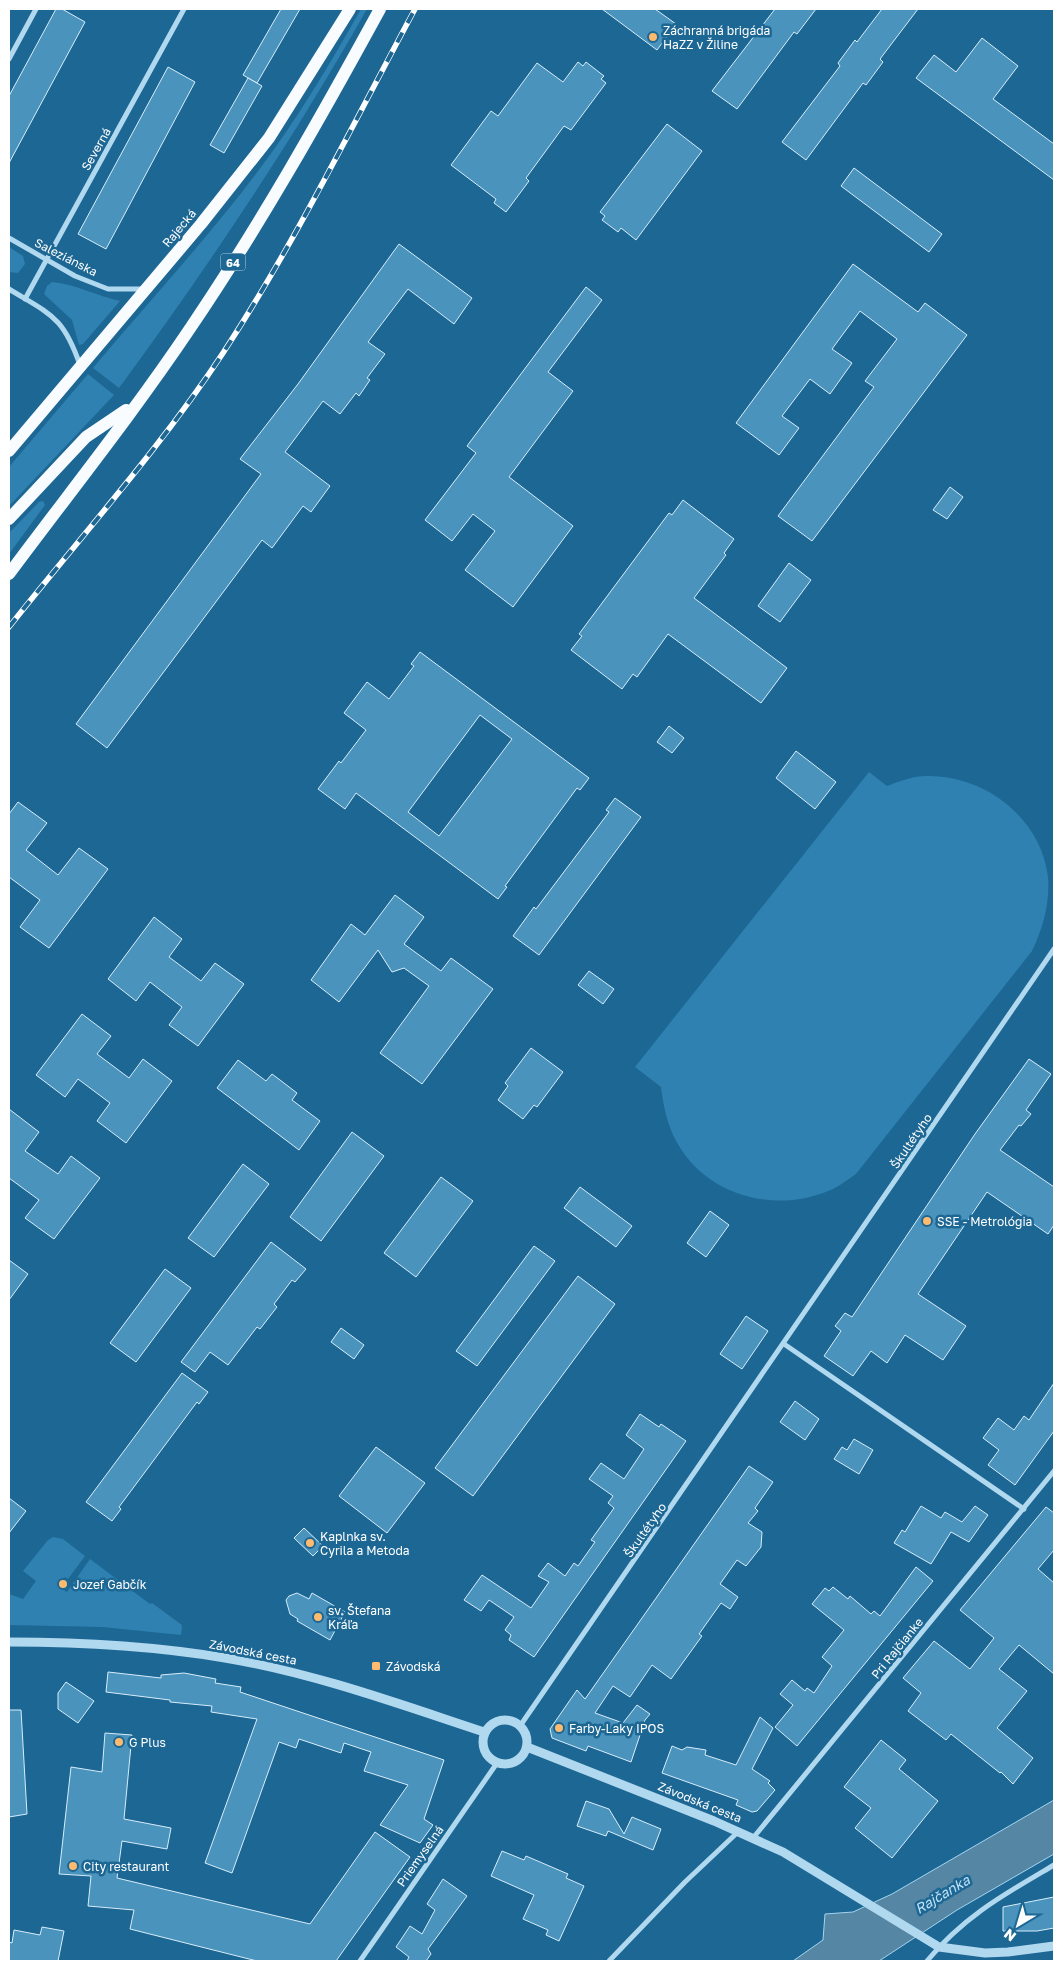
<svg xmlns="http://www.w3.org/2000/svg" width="1063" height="1970" font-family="'Golos Text',sans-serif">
	<rect width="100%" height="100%" fill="#1d6794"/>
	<g fill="#2e81b0">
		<path d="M361 9H367C293 140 208 267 119 388L93 368C155 294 222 223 277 145 308 101 335 55 361 9Z"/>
		<polygon points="9,247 23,256 25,264 18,273 9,272"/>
		<path d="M52 282C75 284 97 296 120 301L83 344 79 345 72 320 44 294 47 286Z"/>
		<polygon points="88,374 114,395 9,506 9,467"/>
		<polygon points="43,501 45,505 9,554 9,533 39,502"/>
		<path d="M869 772 887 786C900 781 913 776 927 776 985 775 1041 818 1048 877 1050 903 1043 928 1032 951L856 1174C848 1179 841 1185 833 1189 774 1216 701 1195 673 1135 666 1119 663 1103 661 1087L635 1067Z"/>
		<polygon points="53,1537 63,1539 85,1556 68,1579 65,1577 58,1587 67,1592 90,1559 150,1604 152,1603 182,1625 181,1635 102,1627 9,1625 9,1594 23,1599 36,1581 23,1571 48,1540"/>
	</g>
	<polygon fill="#5587a5" stroke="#a4d5f0" points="1054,1800 1054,1854 957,1910 879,1961 793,1961 823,1940 825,1914 853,1912 892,1894"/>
	<g fill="#4a93bd" stroke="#d7edfa" fill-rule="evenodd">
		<polygon points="56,9 62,9 85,22 9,163 9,96"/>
		<polygon points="281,9 300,9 257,83 243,75"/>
		<polygon points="602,9 655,9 676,24 657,50"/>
		<polygon points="775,9 816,9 797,34 794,32 737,109 712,91"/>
		<polygon points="882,9 918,9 880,59 883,62 866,85 863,83 806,160 782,142 840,66 838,63 855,40 857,42"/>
		<polygon points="982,38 1018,66 993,99 1054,144 1054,180 916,78 934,55 956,72"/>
		<polygon points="578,62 583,66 586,62 604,76 601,79 606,83 571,130 564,126 526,178 529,181 506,212 494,203 496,199 451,165 491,111 498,116 537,63 563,82"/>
		<polygon points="168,67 195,82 106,249 78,234"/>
		<polygon points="248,78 262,86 224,153 210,145"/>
		<polygon points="667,124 702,151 636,240 621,228 618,232 602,220 605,216 600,212"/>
		<polygon points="854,168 942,234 929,252 841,186"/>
		<polygon points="399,244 472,298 454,324 408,289 368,342 385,354 367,378 370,380 359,396 356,393 340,414 323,401 285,452 330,486 311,512 303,506 272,548 262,540 107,748 76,724 261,474 240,459 298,384"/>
		<polygon points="853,264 918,312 925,303 967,335 812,541 778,516 874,387 865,381 897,339 860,311 832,349 852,363 830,394 810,379 782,416 799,428 779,455 736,423"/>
		<polygon points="586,287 602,300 548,372 573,391 509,477 573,526 513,607 465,570 495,531 473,514 452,541 425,520 476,453 467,446"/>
		<polygon points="950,487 963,497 947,519 933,510"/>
		<polygon points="683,500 734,539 724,553 726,555 694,598 787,668 761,703 668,634 637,677 633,674 622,689 571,650 582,636 579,634 669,513 672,515"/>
		<polygon points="789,563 811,580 780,622 758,606"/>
		<path d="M420 652 589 778 580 790 577 788 505 886 507 887 498 899 356 793 345 809 318 789 339 761 341 763 366 730 344 713 367 682 389 699 414 666 411 664ZM480 715 512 739 439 836 408 812Z"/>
		<polygon points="669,726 684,738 672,753 657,742"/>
		<polygon points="796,751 836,782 815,809 776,778"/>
		<polygon points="615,798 641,817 539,955 513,936 534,907 536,909 609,812 606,810"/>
		<polygon points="18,802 47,823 26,850 58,875 79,848 108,869 49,948 20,927 40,900 9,877 9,814"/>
		<polygon points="395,895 424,917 404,944 441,971 451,958 493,989 422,1084 380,1053 429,986 404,968 392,972 378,950 339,1002 311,980 351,924 365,935"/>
		<polygon points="154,917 182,939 169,957 201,981 215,963 244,984 198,1046 169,1025 182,1007 150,982 136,1001 108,979"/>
		<polygon points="589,971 614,989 603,1004 578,985"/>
		<polygon points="82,1014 111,1036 97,1054 129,1078 143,1059 172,1081 126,1143 97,1121 110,1103 78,1079 65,1097 36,1075"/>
		<polygon points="531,1048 563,1072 537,1107 534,1105 523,1119 498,1100 508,1086 505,1083"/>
		<polygon points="1029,1059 1051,1074 1026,1110 1031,1114 1021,1126 1019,1125 1000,1150 1054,1187 1054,1225 1048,1234 987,1192 918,1294 966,1326 943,1360 905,1335 887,1363 871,1351 853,1376 824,1356 841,1331 835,1326 845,1313 852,1317 975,1134"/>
		<polygon points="238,1060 266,1081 272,1074 280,1080 297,1093 292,1100 320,1121 299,1150 217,1088"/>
		<polygon points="9,1109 39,1132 25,1151 58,1174 71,1156 100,1178 54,1239 25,1218 39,1200 9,1178"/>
		<polygon points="352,1132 384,1156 321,1241 290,1217"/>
		<polygon points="243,1164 269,1184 214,1257 188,1238"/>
		<polygon points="441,1177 473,1201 416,1277 384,1253"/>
		<polygon points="580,1187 632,1226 616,1247 564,1208"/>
		<polygon points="710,1211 729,1225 706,1257 687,1243"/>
		<polygon points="271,1242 306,1269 295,1282 292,1280 274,1304 277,1307 260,1329 257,1327 228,1365 210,1352 195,1372 181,1362"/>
		<polygon points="534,1246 555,1261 477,1366 456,1351"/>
		<polygon points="9,1260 28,1274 9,1300"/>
		<polygon points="165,1269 191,1288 136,1362 110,1343"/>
		<polygon points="578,1276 615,1304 473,1496 435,1468"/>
		<polygon points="746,1316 768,1331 742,1369 720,1354"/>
		<polygon points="341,1328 364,1345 354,1359 331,1342"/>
		<polygon points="182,1373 208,1392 199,1404 197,1402 119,1507 121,1509 112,1521 86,1502"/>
		<polygon points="1054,1383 1054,1431 1015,1485 988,1465 999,1450 983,1438 998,1418 1014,1430 1024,1416 1029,1420"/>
		<polygon points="795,1401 819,1419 805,1440 780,1422"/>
		<polygon points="640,1414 659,1427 661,1424 686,1441 534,1657 509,1640 511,1635 505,1630 514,1617 489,1600 481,1611 464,1600 482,1575 531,1608 549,1582 538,1576 548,1563 565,1576 574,1563 578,1566 595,1542 591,1540 614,1508 608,1503 613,1496 589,1479 601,1463 624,1479 644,1449 626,1435"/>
		<polygon points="854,1439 873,1450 859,1474 834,1459 842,1447 847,1450"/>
		<polygon points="376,1447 425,1483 387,1533 339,1496"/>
		<polygon points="749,1466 773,1482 755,1508 758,1511 748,1523 762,1532 761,1547 746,1566 737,1560 720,1584 738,1597 730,1609 721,1603 699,1634 702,1636 671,1679 652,1665 630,1697 613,1686 595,1713 623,1723 637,1705 650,1714 645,1720 631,1762 588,1746 586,1751 552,1738 550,1729 577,1690 585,1699"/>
		<polygon points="9,1498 26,1511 9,1533"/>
		<polygon points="921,1506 941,1518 945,1512 962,1522 975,1506 988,1515 969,1542 951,1532 931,1564 894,1543 902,1530 905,1532"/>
		<polygon points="1046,1507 1054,1513 1054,1550 1038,1569 1054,1583 1054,1674 1019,1645 999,1669 1027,1691 997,1728 1033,1758 1013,1784 1001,1772 1000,1773 951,1734 946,1740 908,1711 921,1693 903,1678 934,1641 970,1669 994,1638 960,1610"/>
		<polygon points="304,1528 323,1546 313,1556 294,1538"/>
		<polygon points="916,1567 933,1581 797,1746 775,1727 793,1705 780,1694 792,1680 805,1691 807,1688 814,1693 832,1666 822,1657 844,1630 812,1604 825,1588 829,1591 833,1587 848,1599 850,1596 871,1614 874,1611 880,1616"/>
		<polygon points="297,1593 309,1599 312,1593 345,1612 330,1640 297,1621 298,1619 290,1614 286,1600 289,1596"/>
		<polygon points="108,1672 161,1678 161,1675 184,1673 216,1679 215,1683 241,1687 240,1692 444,1760 424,1819 433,1825 420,1843 380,1825 408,1785 364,1771 371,1752 344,1743 341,1753 299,1739 296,1748 279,1742 232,1873 205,1863 257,1719 211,1712 212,1706 170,1702 170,1700 106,1692"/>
		<polygon points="66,1682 94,1701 78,1723 58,1709 58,1693"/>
		<polygon points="9,1710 21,1710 27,1814 9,1817"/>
		<polygon points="760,1717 773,1728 752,1769 770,1781 768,1783 775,1790 757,1811 752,1812 736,1805 738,1800 662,1773 672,1746 682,1750 687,1747 706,1750 705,1755 736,1765"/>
		<polygon points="105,1733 132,1735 124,1819 171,1828 167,1849 122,1841 117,1878 310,1924 375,1832 410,1857 336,1961 257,1961 130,1929 134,1910 88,1906 91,1876 59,1874 71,1767 102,1772"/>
		<polygon points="881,1740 906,1760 899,1769 938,1801 892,1858 855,1828 871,1808 844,1787"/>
		<polygon points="586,1801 609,1809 624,1834 632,1817 661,1829 653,1850 608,1831 606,1836 577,1826"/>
		<polygon points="502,1851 524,1860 526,1856 568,1874 566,1878 584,1886 559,1941 546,1935 548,1930 523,1919 534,1895 491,1876"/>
		<polygon points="443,1879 467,1896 428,1949 431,1954 426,1961 407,1961 409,1957 396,1947 410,1926 422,1934 435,1910 427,1904"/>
		<polygon points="1054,1897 1054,1928 1037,1931 1003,1931 1003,1907"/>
		<polygon points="42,1927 64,1931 58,1961 9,1961 9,1942 12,1943 14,1930 40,1935"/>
	</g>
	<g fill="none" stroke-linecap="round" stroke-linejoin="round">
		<g stroke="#b0d8ef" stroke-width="5">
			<polyline points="9,59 36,9"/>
			<polyline points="9,238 75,276 108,289 144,289"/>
			<path d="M9 289C51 315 63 316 80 365"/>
			<polyline points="25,299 184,9"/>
			<polyline points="784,1344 1024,1509"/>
			<polyline points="520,1726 1054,949"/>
			<polyline points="753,1838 1054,1471"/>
			<polyline points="360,1961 497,1763"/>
			<polyline points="609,1961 685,1882 739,1831"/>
			<path d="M927 1961C964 1916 1005 1894 1054 1865"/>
		</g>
		<g stroke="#b0d8ef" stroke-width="9">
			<path d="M9 1642C81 1642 154 1646 225 1658 314 1673 399 1704 484 1732"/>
			<circle cx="505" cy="1742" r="22"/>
			<polyline points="527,1747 714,1821 783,1852 939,1947 985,1953 1008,1952 1054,1946"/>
		</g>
		<g stroke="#f8fcff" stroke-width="12">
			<polyline points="9,451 201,224 269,138 350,9"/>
			<polyline points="9,519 86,437 126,410"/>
			<path d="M9 574C70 492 134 412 191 327 260 225 321 117 380 9"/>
		</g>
		<g stroke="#fff" stroke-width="5.5">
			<path id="rail" d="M9 627C81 536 159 450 223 353 295 243 353 124 415 9"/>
		</g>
		<use href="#rail" stroke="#1d6794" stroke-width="4" stroke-dasharray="11" stroke-linecap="butt"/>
	</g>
	<g fill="#feba6f" stroke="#1d6794" stroke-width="2">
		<circle cx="653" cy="37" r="5"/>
		<circle cx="927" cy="1221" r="5"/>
		<circle cx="310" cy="1543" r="5"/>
		<circle cx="63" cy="1584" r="5"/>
		<circle cx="318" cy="1617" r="5"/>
		<rect x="371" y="1661" width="10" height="10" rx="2.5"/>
		<circle cx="559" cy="1728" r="5"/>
		<circle cx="119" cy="1742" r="5"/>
		<circle cx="73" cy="1866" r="5"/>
	</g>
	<g text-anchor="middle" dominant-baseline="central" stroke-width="5" stroke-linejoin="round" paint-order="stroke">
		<rect fill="#1d6794" stroke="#bbd1df" stroke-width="1" x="220.5" y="253.5" width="25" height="17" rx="4"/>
		<g font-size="11" font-weight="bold" fill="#fff">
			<text x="233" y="262">64</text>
		</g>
		<g font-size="12" fill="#fff" stroke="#1d6794" text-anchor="start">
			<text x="663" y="30">Záchranná brigáda<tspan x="663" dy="14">HaZZ v Žiline</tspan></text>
			<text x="937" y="1221">SSE - Metrológia</text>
			<text x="320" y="1536">Kaplnka sv.<tspan x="320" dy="14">Cyrila a Metoda</tspan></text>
			<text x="73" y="1584">Jozef Gabčík</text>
			<text x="328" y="1610">sv. Štefana<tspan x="328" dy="14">Kráľa</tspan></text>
			<text x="386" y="1666">Závodská</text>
			<text x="569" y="1728">Farby-Laky IPOS</text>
			<text x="129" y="1742">G Plus</text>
			<text x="83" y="1866">City restaurant</text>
		</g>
		<g font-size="12" fill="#fff" stroke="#1d6794">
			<text transform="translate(96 149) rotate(-61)">Severná</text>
			<text transform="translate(179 228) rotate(-50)">Rajecká</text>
			<text transform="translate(66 257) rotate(27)">Saleziánska</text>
			<text transform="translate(911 1141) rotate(-56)">Škultétyho</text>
			<text transform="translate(645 1530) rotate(-55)">Škultétyho</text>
			<text transform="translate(897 1648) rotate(-51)">Pri Rajčianke</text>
			<text transform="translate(253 1652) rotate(11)">Závodská cesta</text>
			<text transform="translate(700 1802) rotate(22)">Závodská cesta</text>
			<text transform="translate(420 1856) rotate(-55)">Priemyselná</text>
		</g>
		<g font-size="14" font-style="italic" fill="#c0e2f6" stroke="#1d6794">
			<text transform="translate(942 1894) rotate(-31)">Rajčanka</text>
		</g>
	</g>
	<rect width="1063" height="1970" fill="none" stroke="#ffffff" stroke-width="20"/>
	<g transform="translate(1018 1925) rotate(218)" stroke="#1d6794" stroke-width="4" paint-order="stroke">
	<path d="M0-4L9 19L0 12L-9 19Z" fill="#ffffff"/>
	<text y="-8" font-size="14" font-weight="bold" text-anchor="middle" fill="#ffffff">N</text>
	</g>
</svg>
